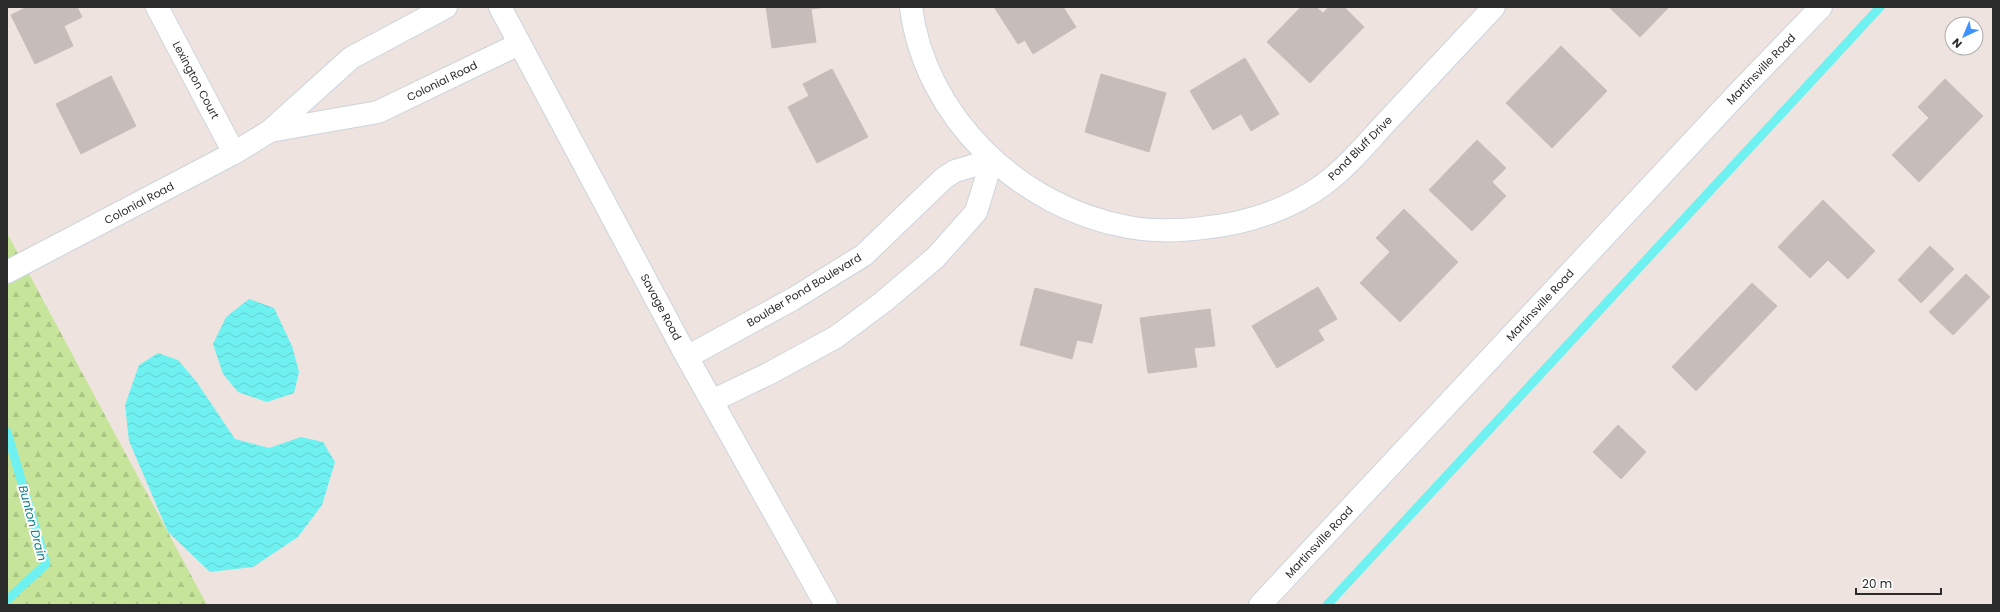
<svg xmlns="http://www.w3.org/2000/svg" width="2000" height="612" font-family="Poppins,sans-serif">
	<defs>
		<pattern id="forest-firs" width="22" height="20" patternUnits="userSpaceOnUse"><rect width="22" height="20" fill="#c7e59a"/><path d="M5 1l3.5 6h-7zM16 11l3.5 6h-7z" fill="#abc585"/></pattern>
		<pattern id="water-waves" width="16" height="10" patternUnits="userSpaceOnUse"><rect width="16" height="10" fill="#70f1f1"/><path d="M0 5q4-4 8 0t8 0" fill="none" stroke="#61cfcf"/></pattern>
	</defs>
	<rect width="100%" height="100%" fill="#eee3de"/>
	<polygon fill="url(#forest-firs)" points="7,233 207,605 7,605"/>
	<g fill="url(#water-waves)">
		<polygon points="249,299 274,308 292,346 299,372 294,393 267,402 238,392 223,374 213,344 226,317"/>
		<polygon points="158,353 178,360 196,381 235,439 269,448 301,437 323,442 335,462 322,505 298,537 253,567 210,572 168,532 129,441 125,405 139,365"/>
	</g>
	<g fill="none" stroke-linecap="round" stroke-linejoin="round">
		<g stroke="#70f1f1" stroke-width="9">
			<polyline points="7,432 46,564 7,600"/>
			<polyline points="1327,605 1880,7"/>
		</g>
	</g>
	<g fill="#c6bdba" stroke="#c9beb7">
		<polygon points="27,7 77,7 82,17 64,26 73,46 35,64 11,15"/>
		<polygon points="766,7 827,7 811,9 816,42 772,48"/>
		<polygon points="994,7 1063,7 1076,27 1033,54 1025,40 1018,44"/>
		<polygon points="1301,7 1316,7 1323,13 1329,7 1344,7 1364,27 1310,83 1267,42"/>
		<polygon points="1609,7 1669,7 1640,37"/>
		<polygon points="1561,46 1607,91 1552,148 1506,103"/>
		<polygon points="1245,58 1279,114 1251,131 1241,114 1213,130 1190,91"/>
		<polygon points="832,69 868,137 817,163 788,107 809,96 803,84"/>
		<polygon points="1101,74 1166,93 1149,152 1085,132"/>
		<polygon points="111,76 136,126 81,154 56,104"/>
		<polygon points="1945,79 1983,116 1919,182 1892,155 1929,118 1918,107"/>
		<polygon points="1477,140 1506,168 1492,182 1506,196 1472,231 1429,190"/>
		<polygon points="1823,200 1875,251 1848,279 1828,260 1810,278 1778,247"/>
		<polygon points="1404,209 1458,262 1400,322 1360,283 1390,252 1376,238"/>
		<polygon points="1930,246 1954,269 1921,303 1898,280"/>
		<polygon points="1966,274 1990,297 1953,335 1929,312"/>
		<polygon points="1752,283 1777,306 1696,391 1672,367"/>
		<polygon points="1318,287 1337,319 1318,330 1324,340 1277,368 1252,326"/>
		<polygon points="1035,288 1102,305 1092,343 1077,340 1072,359 1020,345"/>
		<polygon points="1210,309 1215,346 1194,348 1197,367 1148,373 1140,318"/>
		<polygon points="1618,425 1646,452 1621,479 1593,452"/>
	</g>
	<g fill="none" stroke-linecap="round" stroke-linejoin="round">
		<g stroke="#ccd4de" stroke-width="24">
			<g id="minor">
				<polyline points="157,7 234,153"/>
				<path d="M911 7C925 118 1021 208 1128 227 1155 232 1183 231 1210 227 1249 223 1291 208 1323 185 1349 166 1370 139 1392 116 1426 80 1460 43 1494 7"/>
				<polyline points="270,131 378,112 519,44"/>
				<polyline points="7,272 234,153 270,131 351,58 446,7"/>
				<polyline points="687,357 793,299 864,255 944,178 955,171 992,160"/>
				<polyline points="712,401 770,373 836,337 883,302 936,257 976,212 992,160"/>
				<polyline points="1260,605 1740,91 1821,7"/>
			</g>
		</g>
		<g stroke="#ccd4de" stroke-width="24">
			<polyline id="tertiary" points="500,7 687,357 826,605"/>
		</g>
		<use href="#minor" stroke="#fff" stroke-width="22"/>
		<use href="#tertiary" stroke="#fff" stroke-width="22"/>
	</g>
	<g text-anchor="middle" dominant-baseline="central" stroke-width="4" stroke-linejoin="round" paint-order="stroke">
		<g font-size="11" fill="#2c2c2c" stroke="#fff">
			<text transform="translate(1761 69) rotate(-46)">Martinsville Road</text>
			<text transform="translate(196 80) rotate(62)">Lexington Court</text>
			<text transform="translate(442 81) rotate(-26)">Colonial Road</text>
			<text transform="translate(1360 148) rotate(-45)">Pond Bluff Drive</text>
			<text transform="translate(139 203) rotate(-28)">Colonial Road</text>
			<text transform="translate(804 290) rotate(-31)">Boulder Pond Boulevard</text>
			<text transform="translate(1540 305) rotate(-47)">Martinsville Road</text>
			<text transform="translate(661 307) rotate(62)">Savage Road</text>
			<text transform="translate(1319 542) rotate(-47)">Martinsville Road</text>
		</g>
		<g font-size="12" font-style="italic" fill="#0c818b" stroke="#fff">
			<text transform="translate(33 523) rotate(75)">Bunton Drain</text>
		</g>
	</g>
	<rect width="2000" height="612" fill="none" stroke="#2c2c2c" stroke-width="16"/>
	<g transform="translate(1964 36) rotate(224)"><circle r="19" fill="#ffffff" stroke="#ababab"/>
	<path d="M0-3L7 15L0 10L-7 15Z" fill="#3c93fd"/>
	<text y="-6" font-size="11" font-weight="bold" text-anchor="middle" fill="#2c2c2c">N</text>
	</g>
	<path d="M1856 588v6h85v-6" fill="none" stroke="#2c2c2c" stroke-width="2"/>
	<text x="1862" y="588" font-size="12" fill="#2c2c2c" stroke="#ffffff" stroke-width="3" paint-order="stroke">20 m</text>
</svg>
